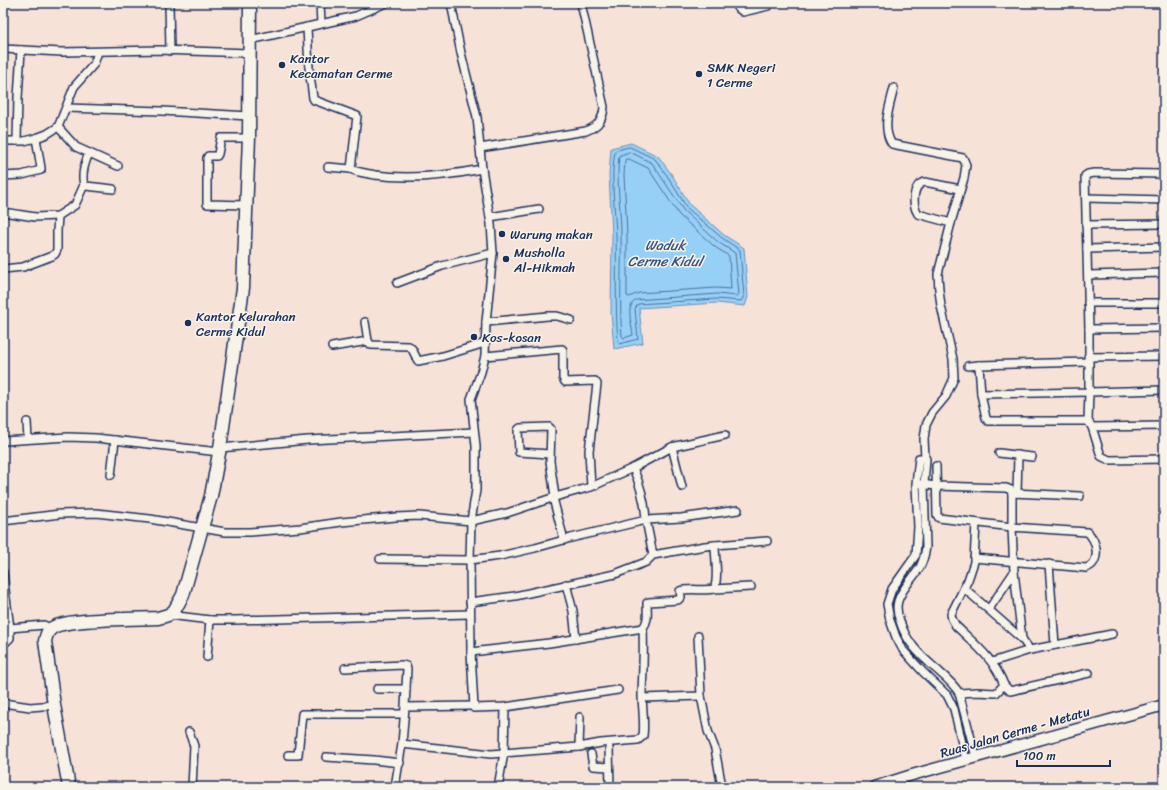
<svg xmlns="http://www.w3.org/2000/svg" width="1167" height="790" font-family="Sriracha,sans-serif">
	<rect width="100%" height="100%" fill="#f7e2d8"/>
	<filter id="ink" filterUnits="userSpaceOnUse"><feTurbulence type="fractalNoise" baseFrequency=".025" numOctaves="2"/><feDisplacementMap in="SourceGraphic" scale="8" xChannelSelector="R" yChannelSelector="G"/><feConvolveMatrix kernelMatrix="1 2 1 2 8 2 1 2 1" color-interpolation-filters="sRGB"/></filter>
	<g filter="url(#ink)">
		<polygon fill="#97d0f6" stroke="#6590b9" points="631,143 658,156 672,175 690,205 724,235 744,248 748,297 745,306 717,303 639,308 643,343 614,349 611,313 612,235 609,175 611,148"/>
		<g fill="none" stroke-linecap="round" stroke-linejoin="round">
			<g stroke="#4d6f9b" stroke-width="1">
				<path d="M630 147 655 159 668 177 687 208 722 238 740 250 744 296 741 301 717 299 638 304 635 309 638 339 620 344 618 342C615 306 617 271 616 234 615 207 610 179 615 151Z"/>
				<path d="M630 152 652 163 684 211 718 242 735 253 739 294 737 296 717 294 636 300C625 307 632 324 633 335L624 338 622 336C619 302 622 269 621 235 621 208 616 182 619 156Z"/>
				<polygon points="626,159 629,159 648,168 679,215 715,247 729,256 731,289 716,288 639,293 629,297 627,296 627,234 624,175 625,161"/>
			</g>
			<g stroke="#1b2f5e" stroke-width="10">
				<g id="minor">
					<polyline points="169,3 170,51"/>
					<polyline points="320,3 321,24"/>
					<polyline points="451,3 461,53 477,117 482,169 491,224 493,253 486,322 485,356 481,372 471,399 476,446 476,490 471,521 470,560 471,652 474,708 505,707 618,690"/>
					<polyline points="737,3 738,8 743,12 768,6 769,3"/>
					<path d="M307 27 309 68 313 98 314 100 357 116 351 169C359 173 367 173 375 175 411 180 446 176 482 169"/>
					<polyline points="250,40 356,16 386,3"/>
					<polyline points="3,49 62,52 160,50 250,53"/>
					<path d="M894 88C890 105 881 128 892 144L963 158 966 165 964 178 952 219 938 274 939 290 941 306 953 359 954 378 946 396 932 413 926 425 924 439 925 458"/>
					<polyline points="66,108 162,111 249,116"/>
					<polyline points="58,127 76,147 118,166"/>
					<polyline points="3,141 24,141 36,138 47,134 58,127 74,87 94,64 98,52"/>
					<polyline points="17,141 18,98 21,50"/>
					<path d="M480 148 586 131C598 126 603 120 604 107L581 3"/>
					<path d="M89 153C85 163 81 174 84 185L86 186 113 189"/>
					<polyline points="328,167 351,169"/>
					<polyline points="3,176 22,175 41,170 41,168 36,138"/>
					<polyline points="1086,198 1164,200"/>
					<polyline points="247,205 207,204 207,158 208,156 217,156 218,154 221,138 249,138"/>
					<polyline points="3,212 35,217 58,216 75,205 84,185"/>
					<polyline points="490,217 539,209"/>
					<path d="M951 223 918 214C912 205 912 184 925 182L960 189"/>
					<polyline points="1086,225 1164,224"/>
					<polyline points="1087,249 1164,247"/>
					<polyline points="3,269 23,267 52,256 55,254 57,250 57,231 58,216"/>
					<polyline points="1088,275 1164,273"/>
					<polyline points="397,283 442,266 493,253"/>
					<polyline points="1088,303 1164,303"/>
					<polyline points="365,322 368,341 371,345 409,346 412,349 418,361 443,356 485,343"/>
					<polyline points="486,322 548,316 557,316 571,320"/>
					<polyline points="1089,329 1164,328"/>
					<polyline points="332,347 368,341"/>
					<polyline points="485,356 562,349 563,350 563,378 565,382 595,381 597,384 589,451 591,487 633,468 672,447 725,435"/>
					<polyline points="1088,357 1164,356"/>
					<polyline points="968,366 979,365"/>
					<polyline points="1164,390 1089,392 1088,421 1092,427 1164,426"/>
					<polyline points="981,394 979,365 1088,362"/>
					<polyline points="1088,421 988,421 986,418 981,394 1089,392 1089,329 1085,176 1088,174 1094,173 1164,174"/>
					<polyline points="27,422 28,439"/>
					<polyline points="1092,427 1101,456 1109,460 1164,459"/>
					<polyline points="3,441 68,437 96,438 219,452"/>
					<polyline points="672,447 682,487"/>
					<polyline points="220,448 308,440 474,432"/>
					<polyline points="999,453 1032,457"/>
					<polyline points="550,454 519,452 518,430 520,428 549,427 551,429 550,461 555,497 591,487"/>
					<polyline points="111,475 115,440"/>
					<polyline points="921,484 936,486 1006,488 1011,490 1012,493 1012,527 939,518 937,515 936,466"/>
					<polyline points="1012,493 1080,496"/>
					<polyline points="1017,493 1018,455"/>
					<polyline points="553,498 564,540"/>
					<polyline points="3,521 60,514 96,513 150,519 225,532 250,532 300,528 341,522 396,517 419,516 471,521 507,513 555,497"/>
					<polyline points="715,545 767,541"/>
					<polyline points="653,555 646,520 681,518 738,510"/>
					<path d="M974 558 1086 568C1102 563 1097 539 1087 532L1012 527 1014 572 1022 639 1030 650 992 662"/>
					<path d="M380 559 470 560 500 556 535 548 571 538 646 520C645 503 640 484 633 468"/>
					<polyline points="1049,564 1055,645"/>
					<polyline points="3,572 6,598 3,599"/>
					<polyline points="566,584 573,611 576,639"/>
					<polyline points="964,588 1022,639"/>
					<polyline points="714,589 751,587"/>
					<polyline points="6,598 10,628 44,625 51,629"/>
					<path d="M470 602 515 596 615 574 646 562 653 555 705 546 715 545C715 557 719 579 714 589 705 591 686 588 680 591L681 597 678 600 649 602 647 603C647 613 649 620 643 628L549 643 471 652"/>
					<polyline points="989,609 1014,572"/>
					<polyline points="169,615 210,620 235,620 470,614"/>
					<polyline points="3,642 6,642 10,638 10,628"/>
					<polyline points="1030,650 1112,634"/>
					<polyline points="207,657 210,620"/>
					<polyline points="345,668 402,665 406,666 407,669 405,707"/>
					<polyline points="1004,685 1010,691 1089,673"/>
					<polyline points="377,689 406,689"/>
					<path d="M959 693 977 692 996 693 1004 685C995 660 975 644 956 626L952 619 951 614 968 580 974 562 976 523"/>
					<polyline points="701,696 708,731 715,749 722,787"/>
					<polyline points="643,698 701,696 698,636"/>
					<polyline points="3,703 30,707 54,705"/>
					<polyline points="189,732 194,746 192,787"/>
					<path d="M402 744 491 754 579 747 601 743 638 740 643 736C645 721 642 708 642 693 643 671 644 650 643 628"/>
					<polyline points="579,747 580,717"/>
					<polyline points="609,748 610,787"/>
					<polyline points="591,754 593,766 609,767"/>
					<polyline points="288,755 298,755 302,714 404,714"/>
					<polyline points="326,757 374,760 400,763"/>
					<path d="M966 760 954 709 947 695 923 672 903 650 896 637 890 620 887 604 892 589 916 555 918 527 916 484 919 458H925L926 459 924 484 926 547C925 554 923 561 920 567 913 579 902 588 898 601 896 608 897 614 900 621 906 642 920 655 936 669 945 677 953 683 959 693L976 757"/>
					<polyline points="395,787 402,744 405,707 474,706"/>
					<polyline points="498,787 504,753 505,707"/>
				</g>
			</g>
			<g stroke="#1b2f5e" stroke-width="13">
				<polyline id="secondary" points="874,787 912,775 1164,705"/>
			</g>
			<g stroke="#1b2f5e" stroke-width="15">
				<path id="trunk" d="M69 787 54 705 45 641C46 636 47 631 52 628 66 618 138 619 158 618L168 615 174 611 183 595 211 496 220 448 243 288 249 138 250 3"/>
			</g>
			<use href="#minor" stroke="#f7f3e8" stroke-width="7"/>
			<use href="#secondary" stroke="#f7f3e8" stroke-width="10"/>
			<use href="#trunk" stroke="#f7f3e8" stroke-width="12"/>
		</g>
	</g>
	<g fill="#1b2f5e" stroke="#f7f3e8" stroke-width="1.5">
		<circle cx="282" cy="65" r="4"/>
		<circle cx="699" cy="74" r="4"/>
		<circle cx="502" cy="234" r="4"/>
		<circle cx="506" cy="259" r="4"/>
		<circle cx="188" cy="323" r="4"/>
		<circle cx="474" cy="337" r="4"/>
	</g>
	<g text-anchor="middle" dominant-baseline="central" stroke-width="3" stroke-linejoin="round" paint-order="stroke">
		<g font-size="13" fill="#1b2f5e" stroke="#f7f3e8" text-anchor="start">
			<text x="290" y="58">Kantor<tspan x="290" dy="15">Kecamatan Cerme</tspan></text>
			<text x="707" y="67">SMK Negeri<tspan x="707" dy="15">1 Cerme</tspan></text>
			<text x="510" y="234">Warung makan</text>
			<text x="514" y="252">Musholla<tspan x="514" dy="15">Al-Hikmah</tspan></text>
			<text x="196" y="316">Kantor Kelurahan<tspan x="196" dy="15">Cerme Kidul</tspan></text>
			<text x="482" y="337">Kos-kosan</text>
		</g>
		<g font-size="13" fill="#1b2f5e" stroke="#f7f3e8">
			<text transform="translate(1015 732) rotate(-16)">Ruas Jalan Cerme - Metatu</text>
		</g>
		<g font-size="14" font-style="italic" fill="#3a5784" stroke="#f7f3e8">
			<text x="665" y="245">Waduk<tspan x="665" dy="16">Cerme Kidul</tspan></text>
		</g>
	</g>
	<rect width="1167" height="790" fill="none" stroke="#f7f3e8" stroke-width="16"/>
	<rect x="8" y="8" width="1151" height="774" fill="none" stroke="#1b2f5e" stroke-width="1.5" filter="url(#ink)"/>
	<path d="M1017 760v6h93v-6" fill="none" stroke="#1b2f5e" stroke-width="2"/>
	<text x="1023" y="760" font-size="12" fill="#1b2f5e" stroke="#f7f3e8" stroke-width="3" paint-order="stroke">100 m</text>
</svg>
